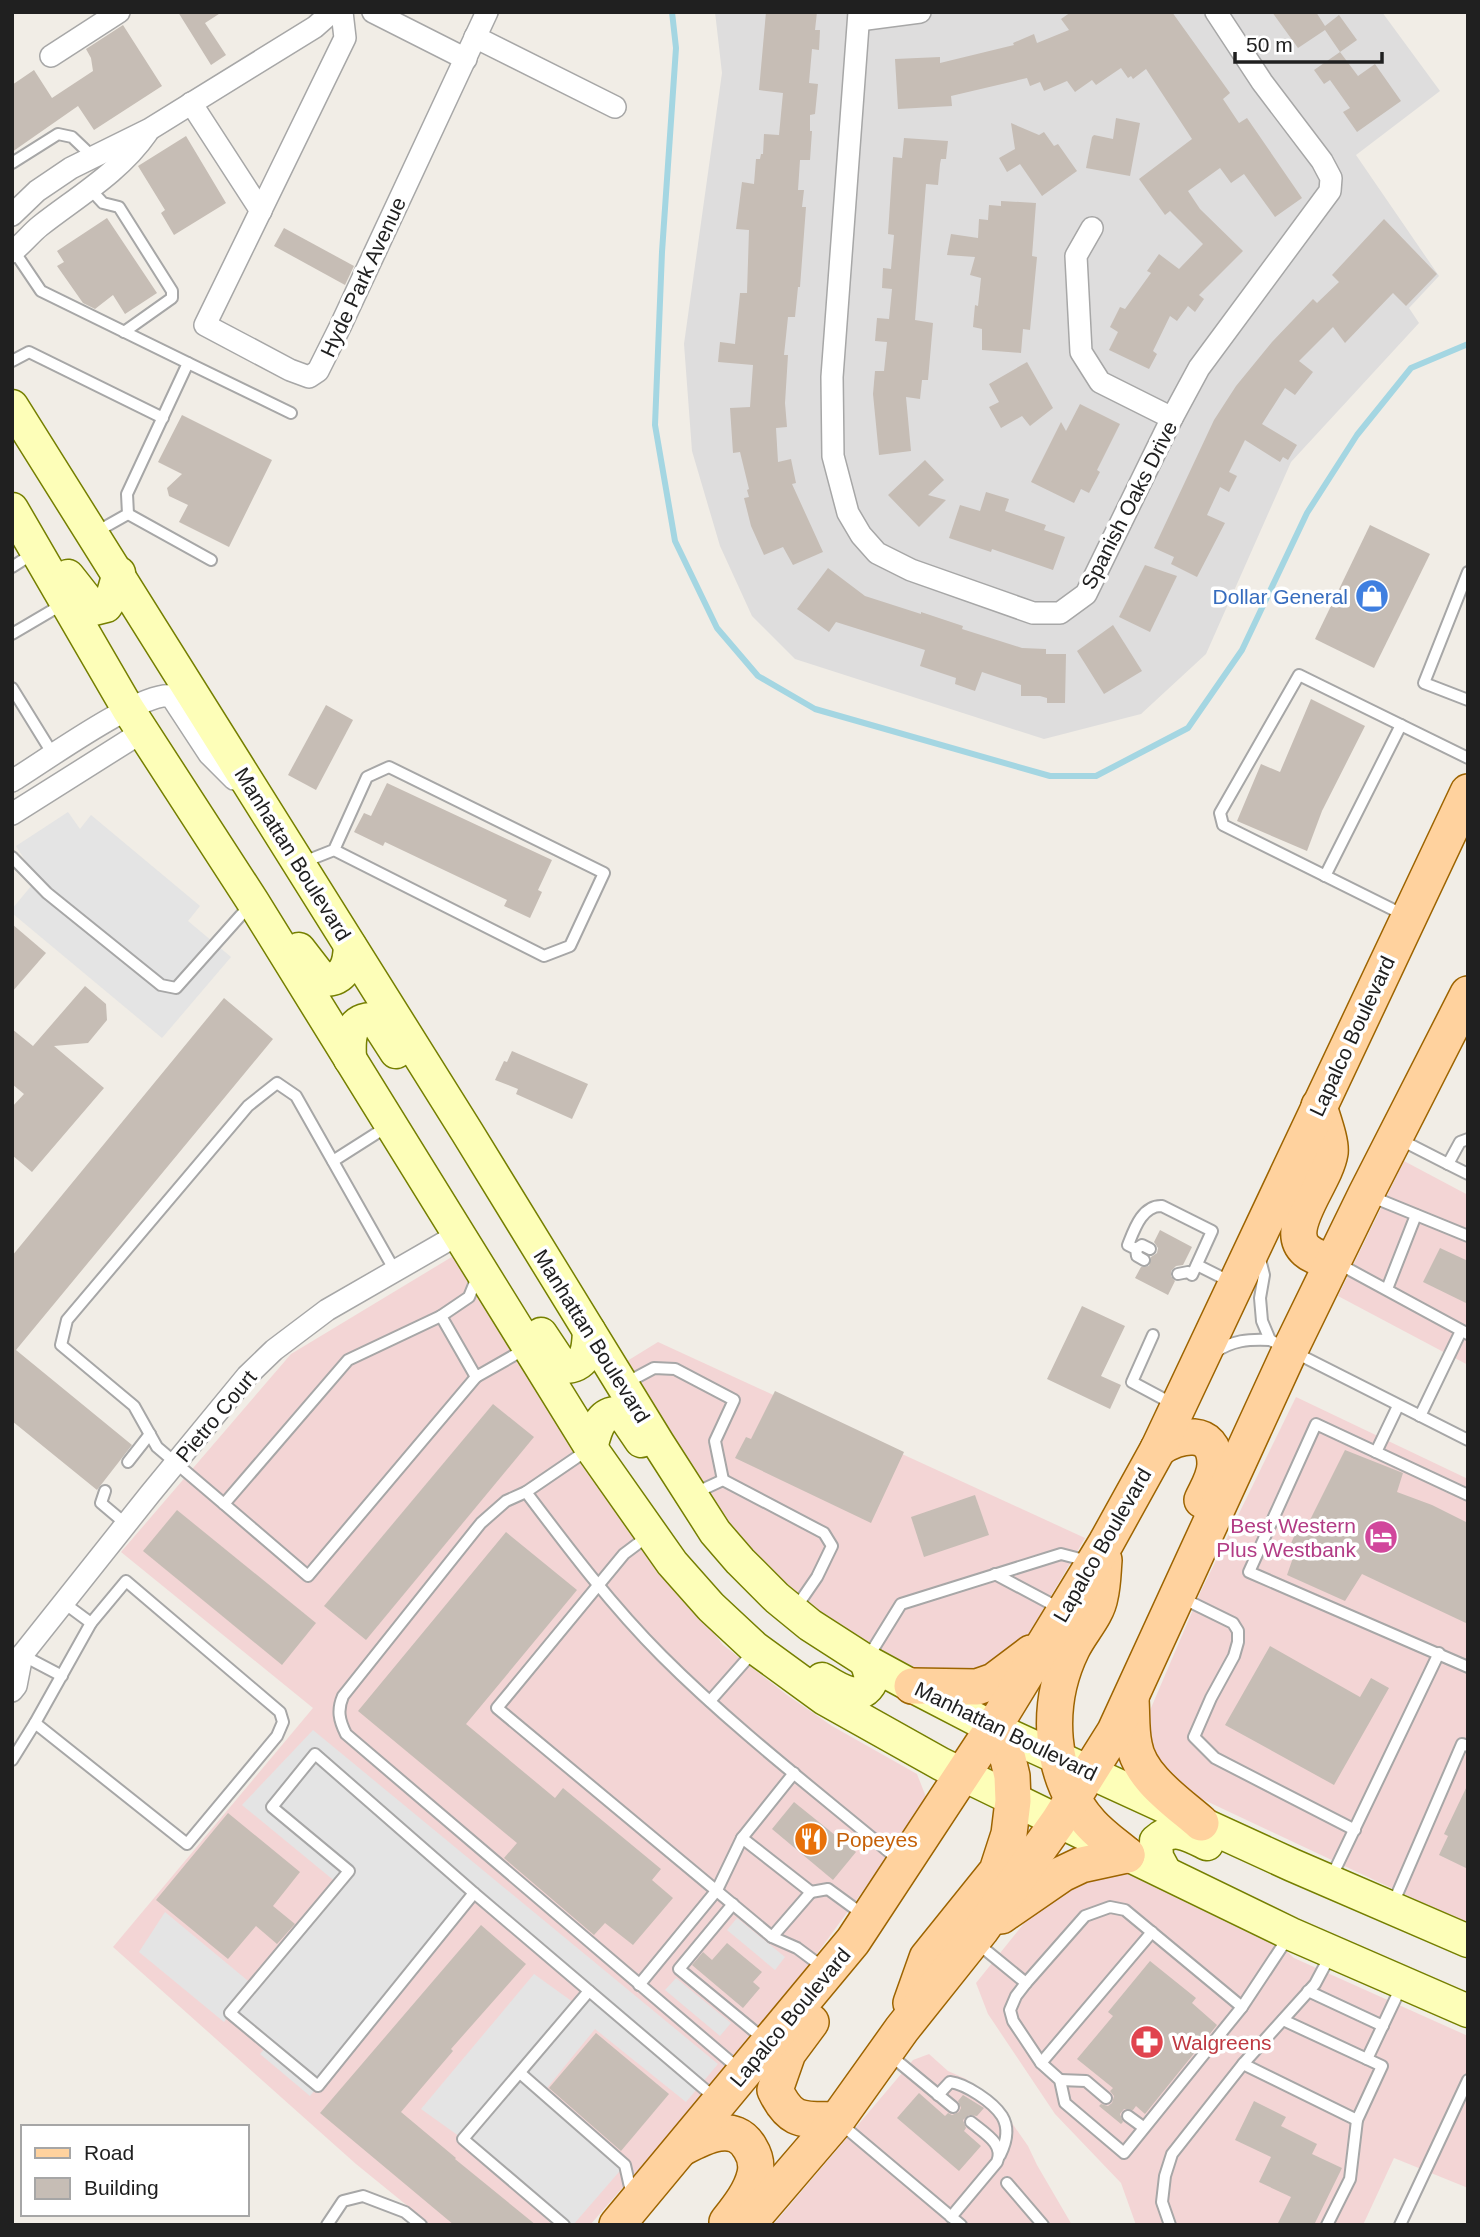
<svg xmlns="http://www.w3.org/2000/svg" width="1480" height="2237" font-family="Helvetica,sans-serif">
	<rect width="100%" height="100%" fill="#f1ede6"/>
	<polygon fill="#dedddd" points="715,12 1382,12 1440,91 1356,155 1439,276 1409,308 1419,323 1291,462 1206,654 1141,714 1044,739 795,659 752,616 720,546 692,451 684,344 722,73"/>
	<g fill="#f3d5d5">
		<polygon points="1404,1161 1468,1195 1468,1365 1338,1296"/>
		<polygon points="455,1255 597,1480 723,1645 787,1695 832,1726 917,1774 928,1802 767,2022 590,2225 431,2225 356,2164 113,1947 313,1708 121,1552 291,1354"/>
		<polygon points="658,1342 1085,1538 984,1710 888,1661 790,1596 746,1549 619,1366"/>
		<polygon points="1296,1397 1468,1479 1468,1924 1187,1792 1157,1764 1145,1722 1201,1591"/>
		<polygon points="1133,1870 1262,1929 1294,1958 1468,2036 1468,2188 1394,2158 1363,2225 1136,2225 1121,2183 1055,2114 988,2014 976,1983 1037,1907 1070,1882"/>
		<polygon points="929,2054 948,2071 966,2079 1005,2113 1028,2146 1037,2165 1072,2225 773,2225 913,2060"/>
	</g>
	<g fill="#e4e4e4">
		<polygon points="68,812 80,829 91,815 200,906 188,921 231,957 162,1038 12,913 12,909 37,879 16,846"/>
		<polygon points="313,1730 718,2064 686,2102 595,2029 543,2093 625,2165 573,2225 564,2225 463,2139 421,2109 534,1974 577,2005 589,1991 474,1893 310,2096 260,2054 268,2045 230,2014 224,2022 139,1952 165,1912 253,1985 337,1883 242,1805"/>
		<polygon points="737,1918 785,1957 775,1970 727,1930"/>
		<polygon points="676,1978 731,2023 720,2036 665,1990"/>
	</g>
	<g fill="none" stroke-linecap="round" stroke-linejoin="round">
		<polyline stroke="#a4d6e2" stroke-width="6" points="672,12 676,48 662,252 655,425 675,541 717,628 758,676 815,709 1050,776 1096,776 1188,728 1242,650 1307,513 1357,435 1411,368 1468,344"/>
	</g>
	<g fill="#c6bdb5">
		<polygon points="178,12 222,12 205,23 226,55 211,65"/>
		<polygon points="766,12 817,12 815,30 820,30 819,50 812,49 809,83 818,84 815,114 810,115 810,131 812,131 810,160 800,160 798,190 804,190 802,207 806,207 800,287 798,287 795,317 788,317 784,355 788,355 785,403 787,427 776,428 778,462 791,459 796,483 792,484 823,552 793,565 783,547 764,555 751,526 744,498 749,497 747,490 749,489 740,452 733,453 730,408 750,407 753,365 718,362 720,342 735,344 740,293 747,293 749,230 736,229 742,182 754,184 756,159 760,159 761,154 763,154 764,134 779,135 783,93 759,90"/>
		<polygon points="1071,12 1172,12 1230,93 1223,99 1239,123 1247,118 1302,198 1275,217 1244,174 1231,183 1220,168 1188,191 1200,209 1243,251 1199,295 1204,299 1195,312 1188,306 1177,321 1170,316 1153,351 1157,354 1149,369 1109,350 1118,332 1110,327 1120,307 1125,309 1151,273 1147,271 1159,254 1179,269 1203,244 1170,211 1165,215 1139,179 1192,139 1146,69 1133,79 1131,76 1128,78 1121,68 1096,85 1092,80 1075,92 1067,81 1044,91 1040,82 1030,86 1027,78 951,96 952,106 898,109 895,59 940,57 940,63 1014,45 1013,43 1034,34 1037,43 1069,30 1061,19"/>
		<polygon points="1272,12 1316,12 1325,26 1339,15 1357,40 1340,52 1325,30 1298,48"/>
		<polygon points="123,25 162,86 94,130 78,106 12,152 12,85 34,70 52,98 93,71 91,58 86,49"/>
		<polygon points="1340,52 1358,76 1375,64 1401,101 1357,132 1343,112 1350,108 1330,80 1324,84 1314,70"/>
		<polygon points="1116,118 1140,123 1130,176 1086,168 1092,137 1094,135 1113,139"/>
		<polygon points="1011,123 1039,135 1044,132 1054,146 1058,144 1077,171 1042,196 1020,164 1007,172 999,158 1015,149"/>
		<polygon points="186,136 226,203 174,235 161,213 165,210 138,166"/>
		<polygon points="904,138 948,141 946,159 941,159 940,164 938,185 926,184 915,320 933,323 928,380 922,380 920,399 906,397 911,451 879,455 873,394 875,371 884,371 887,342 875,341 877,318 889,319 892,289 882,288 883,268 891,269 894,235 888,234 893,157 902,158"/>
		<polygon points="1001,201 1036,203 1032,256 1037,257 1030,330 1023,329 1021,353 982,350 982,329 973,327 975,305 978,306 981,278 970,275 975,257 947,255 951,234 978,238 979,219 988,220 989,205 1001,206"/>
		<polygon points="107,218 157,293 125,314 113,295 95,309 83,303 57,266 64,262 57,251"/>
		<polygon points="1384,219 1437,274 1406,306 1393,293 1345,343 1333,327 1299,361 1313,372 1295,395 1285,388 1262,424 1297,445 1288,460 1283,457 1280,462 1245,440 1229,472 1237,476 1229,492 1220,487 1207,515 1225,523 1197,577 1171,564 1174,557 1154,548 1214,420 1236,386 1272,342 1313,299 1317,303 1339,282 1332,275"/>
		<polygon points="284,228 354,266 345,285 274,246"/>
		<polygon points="1027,362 1053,408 1030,426 1022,416 1001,428 989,407 999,402 989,384"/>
		<polygon points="1080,404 1120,424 1097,470 1100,472 1089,493 1081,489 1074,503 1031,482 1061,422 1066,431"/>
		<polygon points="182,415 272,460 229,547 179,522 188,505 169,496 167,488 182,474 158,462"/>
		<polygon points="925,460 944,480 928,495 946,500 919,527 888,495"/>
		<polygon points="986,492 1009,499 1005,511 1046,525 1044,530 1065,537 1053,570 992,549 991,552 949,538 960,505 980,511"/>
		<polygon points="1370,525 1430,554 1374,668 1315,639"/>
		<polygon points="1145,565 1177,576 1150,632 1119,617"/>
		<polygon points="828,568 865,596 921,614 921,612 963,626 962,629 1022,648 1046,649 1046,654 1066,654 1065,703 1047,703 1047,698 1040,696 1021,696 1021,685 982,672 975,691 955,684 956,678 920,666 925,650 836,622 829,632 797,609"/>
		<polygon points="1113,625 1142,671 1104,694 1077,651"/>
		<polygon points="1311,699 1365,726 1322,811 1307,851 1237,821 1261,764 1280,772"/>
		<polygon points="326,705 353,720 316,790 288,775"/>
		<polygon points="387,783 552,860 538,890 542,892 530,918 504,906 507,900 385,842 383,846 354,832 364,813 371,816"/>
		<polygon points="12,924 46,953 12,992"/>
		<polygon points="85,986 106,1004 107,1020 88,1043 54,1046 104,1088 32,1172 12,1155 12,1107 24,1094 12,1084 12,1029 33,1046"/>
		<polygon points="224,998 273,1039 16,1350 132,1445 97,1490 12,1421 12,1256"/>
		<polygon points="512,1051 588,1084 572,1119 516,1094 518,1089 495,1080 504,1061 507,1062"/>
		<polygon points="1160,1230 1192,1247 1183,1265 1176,1266 1171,1271 1171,1276 1175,1281 1168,1295 1135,1278 1141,1267 1149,1266 1151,1257 1157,1253 1158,1248 1154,1242"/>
		<polygon points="1440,1248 1468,1261 1468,1304 1423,1282"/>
		<polygon points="1082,1306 1125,1326 1101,1376 1121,1385 1110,1409 1047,1379"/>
		<polygon points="775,1391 904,1452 871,1523 735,1458 746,1437 751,1439"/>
		<polygon points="493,1404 534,1437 366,1640 324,1606"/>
		<polygon points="1345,1450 1403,1473 1397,1492 1432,1505 1468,1523 1468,1624 1362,1574 1345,1601 1287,1575 1295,1552 1289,1548 1299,1525 1307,1526"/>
		<polygon points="975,1495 989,1535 924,1557 911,1517"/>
		<polygon points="177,1510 316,1623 282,1665 143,1551"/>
		<polygon points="506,1532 577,1590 466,1724 555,1798 563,1788 661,1869 652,1880 673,1898 633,1945 605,1923 594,1935 504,1858 517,1843 358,1711"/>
		<polygon points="1270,1646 1360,1697 1371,1678 1389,1688 1334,1785 1225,1725"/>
		<polygon points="1468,1784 1468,1869 1439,1855 1448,1836 1444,1834"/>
		<polygon points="794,1802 856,1852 833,1880 772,1829"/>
		<polygon points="228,1813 300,1872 273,1906 295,1924 277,1944 256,1926 228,1959 156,1900"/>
		<polygon points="481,1925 526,1964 451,2049 453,2051 401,2112 456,2158 455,2159 536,2225 454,2225 320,2113"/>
		<polygon points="727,1943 762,1972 753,1982 760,1988 743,2008 692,1965 703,1952 712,1960"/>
		<polygon points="1150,1961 1196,1998 1192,2003 1217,2025 1145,2114 1136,2106 1133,2110 1124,2109 1120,2114 1123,2122 1121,2124 1099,2106 1101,2104 1108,2106 1112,2103 1114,2096 1110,2091 1113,2088 1077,2059 1113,2016 1108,2012"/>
		<polygon points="596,2033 669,2094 621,2151 549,2088"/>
		<polygon points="919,2093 945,2116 948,2113 952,2115 959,2112 961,2108 958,2101 963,2095 984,2108 977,2116 969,2115 963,2120 966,2128 964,2131 981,2146 959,2171 897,2118"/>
		<polygon points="1254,2101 1286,2117 1281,2126 1317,2144 1312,2154 1342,2168 1314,2225 1277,2225 1291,2197 1259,2182 1271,2157 1235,2140"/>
	</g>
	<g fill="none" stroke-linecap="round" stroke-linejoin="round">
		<g stroke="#a7a7a7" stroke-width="14">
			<g id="lane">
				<polyline points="12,163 58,134 72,137 93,157"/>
				<polyline points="90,189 103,203 119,207 172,291 172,298 124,332"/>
				<polyline points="14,251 41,291 188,363"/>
				<polyline points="12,361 29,352 163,418"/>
				<polyline points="128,514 211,560"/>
				<polyline points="96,532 128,514 127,494 188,363 291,413"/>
				<polyline points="12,567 34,553"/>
				<polyline points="1468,572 1424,683 1468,700"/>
				<polyline points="12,634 63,604"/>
				<polyline points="12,688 54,756"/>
				<polyline points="12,857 47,893 161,985 176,988 250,905"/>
				<polyline points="301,863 334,850 367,777 389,767 604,873 570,946 544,956 334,850"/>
				<polyline points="1325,876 1401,725"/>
				<polyline points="1406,916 1223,825 1220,813 1299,675 1468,758"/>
				<polyline points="1399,1139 1448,1164 1460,1142 1468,1139"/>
				<polyline points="333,1161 388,1126"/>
				<polyline points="1448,1164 1468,1174"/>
				<polyline points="1370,1196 1468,1236"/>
				<polyline points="1136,1249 1142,1245 1150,1249"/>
				<polyline points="1259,1255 1264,1275 1260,1298 1262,1321 1270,1340"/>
				<path d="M1144 1260 1137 1256 1136 1249 1128 1245C1134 1230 1142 1205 1162 1206L1212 1231 1192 1275 1188 1272 1178 1274"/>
				<polyline points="1339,1264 1468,1334"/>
				<polyline points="1197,1265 1233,1283"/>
				<polyline points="395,1271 296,1096 277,1083 248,1106 67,1320 61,1345 134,1406 157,1447 224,1504 348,1360 441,1316"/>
				<polyline points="478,1275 469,1297 441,1316 476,1377 527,1348"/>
				<polyline points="1387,1289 1416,1215"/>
				<polyline points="1153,1335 1132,1382 1175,1405"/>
				<path d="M1214 1353C1232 1340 1249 1339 1270 1340L1468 1440"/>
				<polyline points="624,1384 654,1368 675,1369 734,1400 715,1441 723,1480"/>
				<polyline points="1420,1416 1461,1331"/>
				<path d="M589 1449 526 1492C569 1549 612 1606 662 1656 736 1730 820 1794 900 1861"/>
				<polyline points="1376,1452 1398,1406"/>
				<polyline points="128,1462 150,1434"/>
				<polyline points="105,1491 101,1503 126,1524"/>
				<path d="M526 1492 506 1501 481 1523 343 1696C337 1710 339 1720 346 1734L739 2069"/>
				<polyline points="695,1493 723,1480 824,1533 832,1546 817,1577 795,1609"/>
				<polyline points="1468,1495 1316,1424 1249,1572 1468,1667"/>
				<polyline points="224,1504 308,1576 476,1377"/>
				<polyline points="648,1536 624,1554 497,1708 772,1937 811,1892 742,1838"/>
				<polyline points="995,1574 1059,1608"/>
				<polyline points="1180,1597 1233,1623 1238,1631 1238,1642 1234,1656 1211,1698 1194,1737 1215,1758 1355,1830"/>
				<polyline points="22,1655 62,1676"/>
				<polyline points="867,1659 901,1604 1061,1554 1088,1561"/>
				<polyline points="710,1701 754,1651"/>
				<polyline points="35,1723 91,1623"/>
				<polygon points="315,1754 474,1893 318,2086 230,2013 349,1871 272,1807"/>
				<polyline points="12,1760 35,1723 187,1844 277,1736 283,1722 280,1712 126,1581 91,1623 64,1603"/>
				<polyline points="1331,1878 1439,1653"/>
				<polyline points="811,1892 828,1889 865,1916"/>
				<polyline points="474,1893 715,2098"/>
				<polyline points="733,1904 679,1969 765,2040"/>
				<polyline points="1392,1906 1462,1744 1468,1746"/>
				<polygon points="1110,1907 1125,1910 1242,2007 1124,2153 1065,2103 1060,2080 1041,2063 1013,2021 1010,2010 1016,1996 1026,1983 1085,1916"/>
				<polyline points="772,1937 797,1948 824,1968"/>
				<polyline points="977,1943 1026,1983"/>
				<polyline points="639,1985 717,1890 742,1838 794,1773"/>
				<polyline points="1308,1991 1383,2026"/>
				<polyline points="1242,2007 1289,1936"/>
				<polyline points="1283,2020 1382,2066 1357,2120 1350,2179 1327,2225"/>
				<polyline points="890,2055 953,2107"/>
				<polyline points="1367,2059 1402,1985"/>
				<polyline points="1041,2063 1152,1932"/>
				<polyline points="1243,2064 1315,1984 1331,1954"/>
				<polyline points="520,2073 625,2165 632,2196"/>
				<polyline points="1060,2080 1086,2081 1106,2098"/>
				<path d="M938 2095 950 2082C966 2084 993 2102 1002 2116 1010 2129 1006 2143 1000 2155"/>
				<polyline points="1128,2116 1143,2127"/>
				<polyline points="841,2124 961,2225"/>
				<polyline points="1007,2183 1043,2225"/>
				<path d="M951 2217 997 2162C1005 2144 984 2133 971 2122"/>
				<polyline points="327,2225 343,2201 363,2196 405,2212 421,2225"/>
				<polyline points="564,2225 463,2139 589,1991"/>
				<polyline points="1170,2225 1162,2202 1165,2176 1172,2154 1243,2064 1357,2120"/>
				<polyline points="1400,2225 1468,2080"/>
			</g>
		</g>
		<g stroke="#a7a7a7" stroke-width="24">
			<g id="street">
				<polyline points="342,12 345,38 205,325 290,370 309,377 318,371 340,327 487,12"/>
				<polyline points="373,12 466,59"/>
				<polyline points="859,12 832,377 833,456 848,513 861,535 877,553 911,570 1033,613 1060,613 1086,594 1172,418 1199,368 1330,191 1331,178 1322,161 1262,82 1216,12"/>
				<polyline points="859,20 920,12"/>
				<polyline points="475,37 615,107"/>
				<polyline points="51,56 119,12"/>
				<polyline points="191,103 261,211"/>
				<polyline points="12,215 37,191 71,168 150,129 315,27 332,12"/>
				<polyline points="1092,228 1076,256 1081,352 1100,382 1172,418"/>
				<path d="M12 252C23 244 30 234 40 226 77 197 120 172 147 133"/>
				<path d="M12 781C42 763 141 691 171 696L209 754 234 779"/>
				<polyline points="12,814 142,732"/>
				<polyline points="12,1662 22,1655 150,1494 247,1376 274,1350 327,1310 459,1234"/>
				<polyline points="12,1691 16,1686 22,1655"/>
			</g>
		</g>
		<g stroke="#757f00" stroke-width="35">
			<g id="secondary">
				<polyline points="12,406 467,1132 658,1443 715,1532 740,1561 777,1598 810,1625 866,1661 912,1686 993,1728 1292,1865 1468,1941"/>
				<polyline points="12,509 128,709 253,902 591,1448 672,1563 711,1607 755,1648 825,1699 941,1764 1291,1934 1468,2011"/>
				<polyline points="68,576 94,609 106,606 112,597 119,573"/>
				<path d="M299 949 323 980C345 980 349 965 350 946"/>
				<path d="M350 1059C349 1041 348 1020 371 1019L378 1024 396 1052"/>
				<path d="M541 1334 559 1361 567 1367C588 1364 588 1349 589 1331"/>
				<path d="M591 1448C596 1430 599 1411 622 1413L641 1441"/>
				<path d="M822 1679C838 1689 861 1705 872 1680L866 1661"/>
				<path d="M1164 1870 1157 1857 1156 1841C1173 1825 1189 1835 1207 1844"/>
			</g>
		</g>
		<g stroke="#9d6400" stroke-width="38">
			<g id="primary">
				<path d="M1319 1106C1322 1117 1332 1143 1330 1153 1324 1190 1261 1249 1333 1261"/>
				<path d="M1158 1449C1178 1434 1215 1427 1215 1464 1215 1477 1207 1489 1202 1500"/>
				<path d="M1104 1560C1103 1572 1103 1585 1100 1597 1097 1615 1080 1632 1072 1649 1045 1704 1048 1777 1091 1824 1102 1836 1115 1845 1127 1855"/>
				<polyline points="912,1686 977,1687 994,1681 1031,1653"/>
				<path d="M1131 1700C1132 1714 1131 1730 1134 1744 1139 1777 1177 1802 1201 1823"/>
				<polyline points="1001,1916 1062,1874 1081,1865 1127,1855"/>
				<polyline points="911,2003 927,1958 997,1871 1009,1834 1013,1801 1012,1776 1008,1759 993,1728"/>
				<path d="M811 2022 788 2053 775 2090C791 2124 803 2119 837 2120"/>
				<path d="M682 2148C703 2137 734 2120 750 2148 755 2156 757 2165 755 2174 751 2192 738 2208 727 2222"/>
				<polyline points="617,2225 853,1941 993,1728 1106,1543 1158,1449 1468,792"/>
				<polyline points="747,2225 837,2120 902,2029 981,1930 1058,1822 1115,1731 1290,1350 1366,1194 1468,994"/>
			</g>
		</g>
		<use href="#lane" stroke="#fff" stroke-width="10"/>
		<use href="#street" stroke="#fff" stroke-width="21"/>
		<use href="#secondary" stroke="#fdfeb8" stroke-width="32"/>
		<use href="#primary" stroke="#ffd29e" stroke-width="35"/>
	</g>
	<defs>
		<g id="shop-disc" transform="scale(1.75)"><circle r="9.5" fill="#3f7fe0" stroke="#fff"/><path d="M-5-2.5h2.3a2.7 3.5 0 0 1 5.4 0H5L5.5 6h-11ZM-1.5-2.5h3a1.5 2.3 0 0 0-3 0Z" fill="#fff"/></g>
		<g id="hotel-disc" transform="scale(1.75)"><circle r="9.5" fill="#d1479c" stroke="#fff"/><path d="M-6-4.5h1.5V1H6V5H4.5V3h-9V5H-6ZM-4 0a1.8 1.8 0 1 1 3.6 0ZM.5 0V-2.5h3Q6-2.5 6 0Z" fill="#fff"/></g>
		<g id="restaurant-disc" transform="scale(1.75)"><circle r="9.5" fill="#e8710a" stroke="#fff"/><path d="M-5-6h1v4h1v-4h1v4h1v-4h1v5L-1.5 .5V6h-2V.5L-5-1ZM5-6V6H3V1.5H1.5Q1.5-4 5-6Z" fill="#fff"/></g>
		<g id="pharmacy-disc" transform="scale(1.75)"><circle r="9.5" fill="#e0444e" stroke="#fff"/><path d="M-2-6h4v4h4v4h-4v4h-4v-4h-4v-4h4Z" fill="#fff"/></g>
	</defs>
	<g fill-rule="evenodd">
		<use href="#shop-disc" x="1372" y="596"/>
		<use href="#hotel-disc" x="1381" y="1537"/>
		<use href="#restaurant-disc" x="811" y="1839"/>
		<use href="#pharmacy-disc" x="1147" y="2042"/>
	</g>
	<g text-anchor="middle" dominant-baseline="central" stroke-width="7" stroke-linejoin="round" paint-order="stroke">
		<g font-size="21" fill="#202020" stroke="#fff">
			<text transform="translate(363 277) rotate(-65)">Hyde Park Avenue</text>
			<text transform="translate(1129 505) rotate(-63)">Spanish Oaks Drive</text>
			<text transform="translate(293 854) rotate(58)">Manhattan Boulevard</text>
			<text transform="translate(1352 1036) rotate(-65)">Lapalco Boulevard</text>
			<text transform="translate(592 1336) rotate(58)">Manhattan Boulevard</text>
			<text transform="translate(216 1416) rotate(-50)">Pietro Court</text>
			<text transform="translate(1102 1545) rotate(-60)">Lapalco Boulevard</text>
			<text transform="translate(1006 1731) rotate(26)">Manhattan Boulevard</text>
			<text transform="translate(790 2017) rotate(-50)">Lapalco Boulevard</text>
		</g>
		<g font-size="21" fill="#366cbe" stroke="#fff" text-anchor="end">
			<text x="1348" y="596">Dollar General</text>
		</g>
		<g font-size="21" fill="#b23c85" stroke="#fff" text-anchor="end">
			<text x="1356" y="1525">Best Western<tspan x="1356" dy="24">Plus Westbank</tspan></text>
		</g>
		<g font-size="21" fill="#c56008" stroke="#fff" text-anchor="start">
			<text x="836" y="1839">Popeyes</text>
		</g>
		<g font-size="21" fill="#be3a42" stroke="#fff" text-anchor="start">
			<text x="1172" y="2042">Walgreens</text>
		</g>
	</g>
	<rect width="1480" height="2237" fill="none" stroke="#202020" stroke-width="28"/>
	<rect x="21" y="2125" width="228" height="91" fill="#ffffff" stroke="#a6a6a6" stroke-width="2"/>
	<rect x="35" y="2148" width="35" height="10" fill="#ffd29e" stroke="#a6a6a6" stroke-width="2"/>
	<text x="84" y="2160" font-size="21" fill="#202020">Road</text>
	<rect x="35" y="2178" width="35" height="21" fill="#c6bdb5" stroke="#a6a6a6" stroke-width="2"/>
	<text x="84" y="2195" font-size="21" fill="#202020">Building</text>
	<path d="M1235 52v10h147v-10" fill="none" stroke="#202020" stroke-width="3.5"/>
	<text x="1246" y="52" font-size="21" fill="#202020" stroke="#ffffff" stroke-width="5" paint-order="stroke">50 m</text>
</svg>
